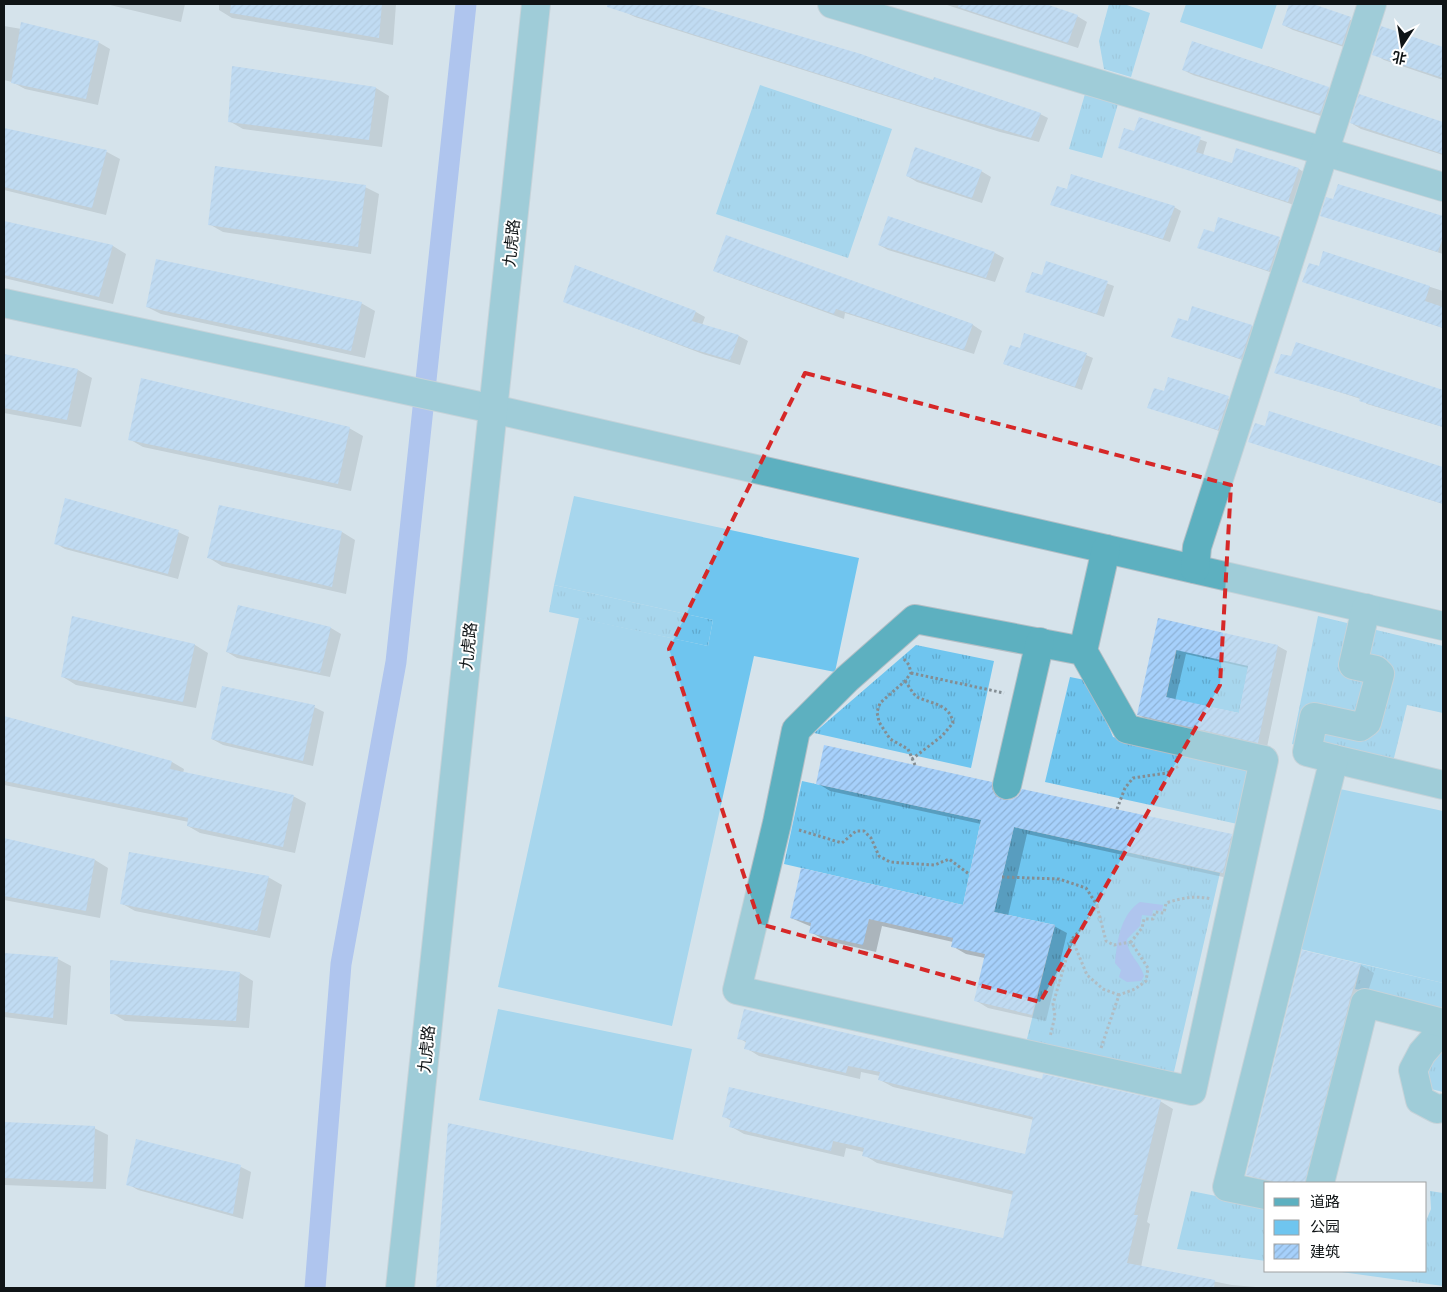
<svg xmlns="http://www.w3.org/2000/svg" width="1447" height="1292" font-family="Ubuntu,'Noto Sans SC',sans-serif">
	<defs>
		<pattern id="grass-tufts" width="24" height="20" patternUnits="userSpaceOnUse" patternTransform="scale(1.25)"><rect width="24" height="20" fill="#6fc5ef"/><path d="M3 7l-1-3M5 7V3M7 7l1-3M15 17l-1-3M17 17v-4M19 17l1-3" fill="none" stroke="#5fa8cc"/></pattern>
		<pattern id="building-hatch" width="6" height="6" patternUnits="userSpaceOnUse" patternTransform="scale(1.25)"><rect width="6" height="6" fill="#a6d0fb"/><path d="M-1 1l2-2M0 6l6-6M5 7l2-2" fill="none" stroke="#8eb2d6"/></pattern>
	</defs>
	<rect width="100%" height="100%" fill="#d6e3eb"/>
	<g fill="url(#grass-tufts)">
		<polygon points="1109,4 1124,4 1150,13 1131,77 1104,69 1099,41"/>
		<polygon points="760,85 892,129 848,258 716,214"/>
		<polygon points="1085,94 1118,104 1102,158 1069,149"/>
		<polygon points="554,585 713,620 708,646 549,612"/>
		<polygon points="1318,616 1443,646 1443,713 1407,705 1392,766 1292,744"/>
		<polygon points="916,645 994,661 971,768 814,733"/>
		<polygon points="1177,648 1249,664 1239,713 1166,698"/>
		<polygon points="1070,677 1090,681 1113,737 1255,770 1242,825 1045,782"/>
		<polygon points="802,781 981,820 963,905 784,864"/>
		<polygon points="1014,827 1220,873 1173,1076 1026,1043 1055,925 994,912"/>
		<polygon points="1361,964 1443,983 1443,1009 1355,989"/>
		<polygon points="1443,1052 1443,1092 1431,1089 1424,1062 1437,1053"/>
		<polygon points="1191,1191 1266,1206 1266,1261 1177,1249"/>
		<polygon points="1430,1191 1443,1193 1443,1286 1334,1271 1426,1271 1426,1221 1431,1209"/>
	</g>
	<g fill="#6fc5ef">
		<polygon points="1186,4 1277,4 1262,49 1180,22"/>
		<polygon points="574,496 859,558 835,672 754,656 672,1026 498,987 579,618 708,646 713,620 554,585"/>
		<polygon points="1340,789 1443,811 1443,983 1296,948"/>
		<polygon points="498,1009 692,1049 673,1140 479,1100"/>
	</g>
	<path fill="#819ff1" d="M1140 902 1163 905 1162 911 1153 910 1152 916 1142 915 1140 926 1127 939C1127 955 1140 961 1144 976L1141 981 1127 982 1119 977 1121 970 1115 963C1117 942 1120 915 1140 902Z"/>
	<g fill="#0003" fill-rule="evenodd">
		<polygon points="106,4 185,4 181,22"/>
		<polygon points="219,4 396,4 393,45 232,18 219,10"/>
		<polygon points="630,4 688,4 860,56 934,82 1040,114 1048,118 1039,142 1000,132 635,17 627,13"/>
		<polygon points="944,4 1040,4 1077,16 1087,22 1078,48"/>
		<polygon points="1290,4 1309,4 1361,24 1353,50 1293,30 1283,25"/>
		<polygon points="4,26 98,42 110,49 98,105 25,89 12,82 4,80"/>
		<polygon points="1382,27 1443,48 1443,80 1384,60 1374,54"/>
		<polygon points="1268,66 1328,88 1338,94 1330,119 1193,75 1183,70 1267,69"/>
		<polygon points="376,88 389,96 382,147 243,129 229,121"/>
		<polygon points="1360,96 1443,123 1443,155 1361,129 1351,123"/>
		<polygon points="1139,118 1207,142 1203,155 1233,164 1237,150 1299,169 1305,173 1294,205 1119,147 1135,133"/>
		<polygon points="4,130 107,152 120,159 106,215 4,190"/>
		<polygon points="981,171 991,177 982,203 917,182 907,176"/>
		<polygon points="1339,186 1443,217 1443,254 1322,215 1334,200"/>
		<polygon points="365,187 379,194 371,254 223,232 209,224"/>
		<polygon points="1068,190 1174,207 1181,211 1170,242 1052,204"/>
		<polygon points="888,218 995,253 1004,258 995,282 888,250 879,245"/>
		<polygon points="1219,219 1286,242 1276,274 1199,248 1215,233"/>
		<polygon points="4,223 113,246 126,254 113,304 4,278"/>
		<polygon points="726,237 973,325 982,331 974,354 845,313 844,319 724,275 714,270"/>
		<polygon points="1324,253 1443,291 1443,328 1304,282 1320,268"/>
		<polygon points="1047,262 1114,286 1104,317 1026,291 1042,277"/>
		<polygon points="576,267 696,312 705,317 702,325 739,336 748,341 740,365 703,354 564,301"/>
		<polygon points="361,303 375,311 365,358 161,314 147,307"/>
		<polygon points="1189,322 1252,326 1258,330 1248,362 1173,336"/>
		<polygon points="1296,343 1443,391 1443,427 1367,404 1361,399 1276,372 1292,358"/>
		<polygon points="1020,349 1086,355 1093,358 1082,390 1004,364"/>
		<polygon points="4,356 78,370 92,378 81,427 4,413"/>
		<polygon points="1169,378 1235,401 1225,433 1149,407 1165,393"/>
		<polygon points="349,428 363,436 351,491 143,447 129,439"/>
		<polygon points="1266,428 1339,436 1443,468 1443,504 1250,442"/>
		<polygon points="178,532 189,537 178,579 65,549 55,543"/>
		<polygon points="342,532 355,540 346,594 222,566 209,558"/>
		<polygon points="238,606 331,628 341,634 330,677 237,658 227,652"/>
		<path d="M1159 620 1278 646 1287 651 1267 747 1148 720 1139 715ZM1186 654 1249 668 1240 715 1175 701Z"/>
		<polygon points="195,645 208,653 196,708 76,685 63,677"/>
		<polygon points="314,707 324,712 313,766 223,745 212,739"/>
		<polygon points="4,718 172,762 184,769 183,773 293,796 306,803 295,853 200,833 188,826 189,822 4,785"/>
		<polygon points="817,783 991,783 1005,791 1007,801 1231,836 1245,843 1237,880 1027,834 1008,916 1054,926 1067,933 1046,1021 988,1008 975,1000 985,958 966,954 952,946 953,942 882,926 876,952 824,940 811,932 812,927 791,918 964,906 981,824 830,791"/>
		<polygon points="4,839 95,860 108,868 100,918 4,900"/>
		<polygon points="268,877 282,885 270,938 135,911 121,903"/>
		<polygon points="1303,951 1361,965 1374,973 1363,1007 1320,1183 1266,1183 1248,1174"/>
		<polygon points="4,954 58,959 71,966 67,1025 4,1017"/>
		<polygon points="240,973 253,981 249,1028 125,1021 112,1013"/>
		<polygon points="739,1038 1043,1080 1160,1101 1173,1109 1147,1222 1150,1224 1141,1267 1232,1285 1268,1288 437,1288 449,1124 1004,1239 1014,1195 877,1163 864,1155 864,1152 846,1148 844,1157 744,1134 730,1126 731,1121 723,1116 1026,1155 1034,1120 893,1087 880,1080 880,1076 861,1072 860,1079 759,1056 746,1048 747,1043"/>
		<polygon points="4,1123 94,1128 108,1135 106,1189 4,1185"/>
		<polygon points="137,1141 241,1167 251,1172 243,1219 138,1190 128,1184"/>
	</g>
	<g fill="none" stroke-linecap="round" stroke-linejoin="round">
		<polyline stroke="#819ff1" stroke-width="21" points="315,1288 341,964 396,662 466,4"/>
	</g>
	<g fill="url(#building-hatch)" fill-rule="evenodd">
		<polygon points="231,4 382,4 379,38 230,13"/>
		<polygon points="607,4 692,4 861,54 933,80 934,77 1041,113 1031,138 917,105 607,7"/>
		<polygon points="959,4 1046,4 1078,15 1068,43 958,7"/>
		<polygon points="1289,4 1313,4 1351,17 1342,45 1282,25"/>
		<polygon points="21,22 99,41 86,99 11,83"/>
		<polygon points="1381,26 1443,47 1443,78 1372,55"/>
		<polygon points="1192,41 1329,87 1320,114 1182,70"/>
		<polygon points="232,66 376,87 369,140 228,122"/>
		<polygon points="1359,94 1443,122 1443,154 1350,123"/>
		<polygon points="1139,117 1201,137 1196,152 1232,163 1236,148 1299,168 1288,202 1118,148 1124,128 1134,131"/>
		<polygon points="4,128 107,150 92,208 4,187"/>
		<polygon points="915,147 982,170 972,198 906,176"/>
		<polygon points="215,166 366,185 358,247 208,225"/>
		<polygon points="1071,174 1175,206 1163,239 1050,205 1057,186 1067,189"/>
		<polygon points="1338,184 1443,216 1443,237 1438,252 1320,216 1326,197 1333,199"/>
		<polygon points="888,216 995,252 986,278 878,245"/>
		<polygon points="1218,217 1280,237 1269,271 1197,248 1204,229 1214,232"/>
		<polygon points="4,221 113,245 99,297 4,275"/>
		<polygon points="726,235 973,324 964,350 836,309 834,314 713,271"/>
		<polygon points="1323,251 1430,286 1425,301 1443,307 1443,328 1302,282 1309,263 1319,266"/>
		<polygon points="156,259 362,302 351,351 146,307"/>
		<polygon points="1046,261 1108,281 1097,314 1025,292 1032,272 1042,275"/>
		<polygon points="575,265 696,311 692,321 739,335 730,360 692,349 563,302"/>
		<polygon points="1192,306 1252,325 1241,359 1171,337 1178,318 1188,321"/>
		<polygon points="1024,333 1087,353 1075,387 1003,364 1010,345 1020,348"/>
		<polygon points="1296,342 1443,390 1443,427 1359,401 1360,398 1274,373 1281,354 1291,356"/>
		<polygon points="4,354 78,369 67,420 4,408"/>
		<polygon points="1168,377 1229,396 1218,430 1147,408 1154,388 1164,391"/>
		<polygon points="141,378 350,427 338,484 128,440"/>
		<polygon points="1269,411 1443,467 1443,504 1248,442 1255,423 1265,426"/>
		<polygon points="65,498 179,530 168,574 54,544"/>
		<polygon points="219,505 342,531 332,587 207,558"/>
		<polygon points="238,605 331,627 320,673 226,652"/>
		<polygon points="72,616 195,644 183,702 61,677"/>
		<path d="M1158 618 1278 645 1258 743 1137 715ZM1176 650 1248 666 1239 713 1166 697Z"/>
		<polygon points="222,686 315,705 303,761 211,739"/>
		<polygon points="4,716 172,761 170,769 294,795 283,847 187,826 188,818 4,781"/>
		<polygon points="824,745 992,782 992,789 996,796 1004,800 1011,800 1018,796 1022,789 1232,834 1223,873 1014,827 994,912 1055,925 1032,1015 974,1001 985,954 951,947 953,938 869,919 863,945 809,933 811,923 790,918 801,868 963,905 981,820 816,784"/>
		<polygon points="4,838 95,859 86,911 4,896"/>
		<polygon points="129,852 269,876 257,931 120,904"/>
		<polygon points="1302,950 1361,964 1350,999 1305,1183 1276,1183 1246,1175"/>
		<polygon points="4,953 58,957 53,1018 4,1012"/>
		<polygon points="110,960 240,972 236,1021 110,1014"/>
		<polygon points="744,1009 1042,1079 1043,1074 1161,1100 1134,1215 1138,1215 1127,1263 1215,1280 1214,1288 436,1288 448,1123 1003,1238 1013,1191 862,1156 864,1148 833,1141 831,1151 729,1127 731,1119 722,1117 729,1087 1025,1154 1033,1117 878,1080 880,1072 848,1066 846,1073 744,1049 746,1041 737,1039"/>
		<polygon points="4,1122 95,1126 93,1182 4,1178"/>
		<polygon points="136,1139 241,1165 233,1214 126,1185"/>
	</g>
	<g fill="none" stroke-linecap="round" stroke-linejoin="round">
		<g stroke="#b2bec5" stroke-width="30">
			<g id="minor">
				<polyline points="832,4 1443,187"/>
				<polyline points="4,303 493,409 1443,626"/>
				<polyline points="1195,569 1197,547 1372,4"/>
				<polyline points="1083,651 1127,729 1264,760 1192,1091 737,990 777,823 796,730 847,679 915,619 1083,651 1106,549"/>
				<polyline points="1334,759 1443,785"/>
				<polyline points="1007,785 1040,642"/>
				<polyline points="1443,1029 1422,1053 1413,1070 1420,1100 1437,1109 1443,1108"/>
				<polyline points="1320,1183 1365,1003 1443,1023"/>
				<polyline points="1266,1195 1227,1187 1334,759 1307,752 1314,717 1360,727 1367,722 1380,674 1376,670 1353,665 1366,608"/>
				<polyline points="400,1288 536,4"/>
			</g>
		</g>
		<g stroke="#838d93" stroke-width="3" stroke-dasharray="2.5 2.5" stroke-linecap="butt">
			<polyline points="904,659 909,665 911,673 905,681 880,703 877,712 879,722 890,739 908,749 915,765"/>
			<polyline points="911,673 1004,693"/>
			<path d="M905 681C909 686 913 694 917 697 932 704 950 704 953 723L942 736 912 759"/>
			<polyline points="1117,809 1125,788 1133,778 1167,773 1179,766"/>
			<polyline points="799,830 842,843 856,831 864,831 871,838 879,856 890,862 902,863 935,865 949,859 969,874"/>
			<polyline points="1002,877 1059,879 1086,888 1097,905 1084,926 1072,939 1053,1004 1055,1016 1050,1037"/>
			<polyline points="1097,906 1106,941 1114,945 1131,942"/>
			<polyline points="1072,939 1087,975 1103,989 1119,995"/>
			<path d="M1101 1048 1119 995 1135 989 1146 981 1148 968 1131 942 1142 928 1144 919H1153L1155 912 1164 913 1166 903C1182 898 1195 895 1211 899"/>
		</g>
		<use href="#minor" stroke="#5db0c0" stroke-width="28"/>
	</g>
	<path d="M0 0H1447V1292H0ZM805 373 1231 485 1220 685 1040 1002 760 924 669 649Z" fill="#d6e3eb" fill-opacity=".55" fill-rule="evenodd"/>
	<path fill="none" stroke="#d62828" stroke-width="4" stroke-dasharray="10 6" stroke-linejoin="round" d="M805 373 1231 485 1220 685 1040 1002 760 924 669 649Z"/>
	<g text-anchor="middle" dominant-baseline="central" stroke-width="4" stroke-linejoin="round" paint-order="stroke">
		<g font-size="16" fill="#0f1416" stroke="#fff">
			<text transform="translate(511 243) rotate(-84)">九虎路</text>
			<text transform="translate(468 646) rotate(-84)">九虎路</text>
			<text transform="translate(426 1049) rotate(-84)">九虎路</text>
		</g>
	</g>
	<rect width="1447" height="1292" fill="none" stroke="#0f1416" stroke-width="10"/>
	<rect x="1264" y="1182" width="162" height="90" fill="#ffffff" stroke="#9fa1a2"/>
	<rect x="1274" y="1198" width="25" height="8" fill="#5db0c0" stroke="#9fa1a2"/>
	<text x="1310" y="1207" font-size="15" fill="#0f1416">道路</text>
	<rect x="1274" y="1220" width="25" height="15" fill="#6fc5ef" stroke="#9fa1a2"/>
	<text x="1310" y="1232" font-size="15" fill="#0f1416">公园</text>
	<rect x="1274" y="1244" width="25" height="15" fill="url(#building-hatch)" stroke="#9fa1a2"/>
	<text x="1310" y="1257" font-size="15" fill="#0f1416">建筑</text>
	<g transform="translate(1402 45) rotate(192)" stroke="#ffffff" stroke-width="4" paint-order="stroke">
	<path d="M0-4L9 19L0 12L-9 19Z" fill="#0f1416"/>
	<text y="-8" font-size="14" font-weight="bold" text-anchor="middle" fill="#0f1416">北</text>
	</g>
</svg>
